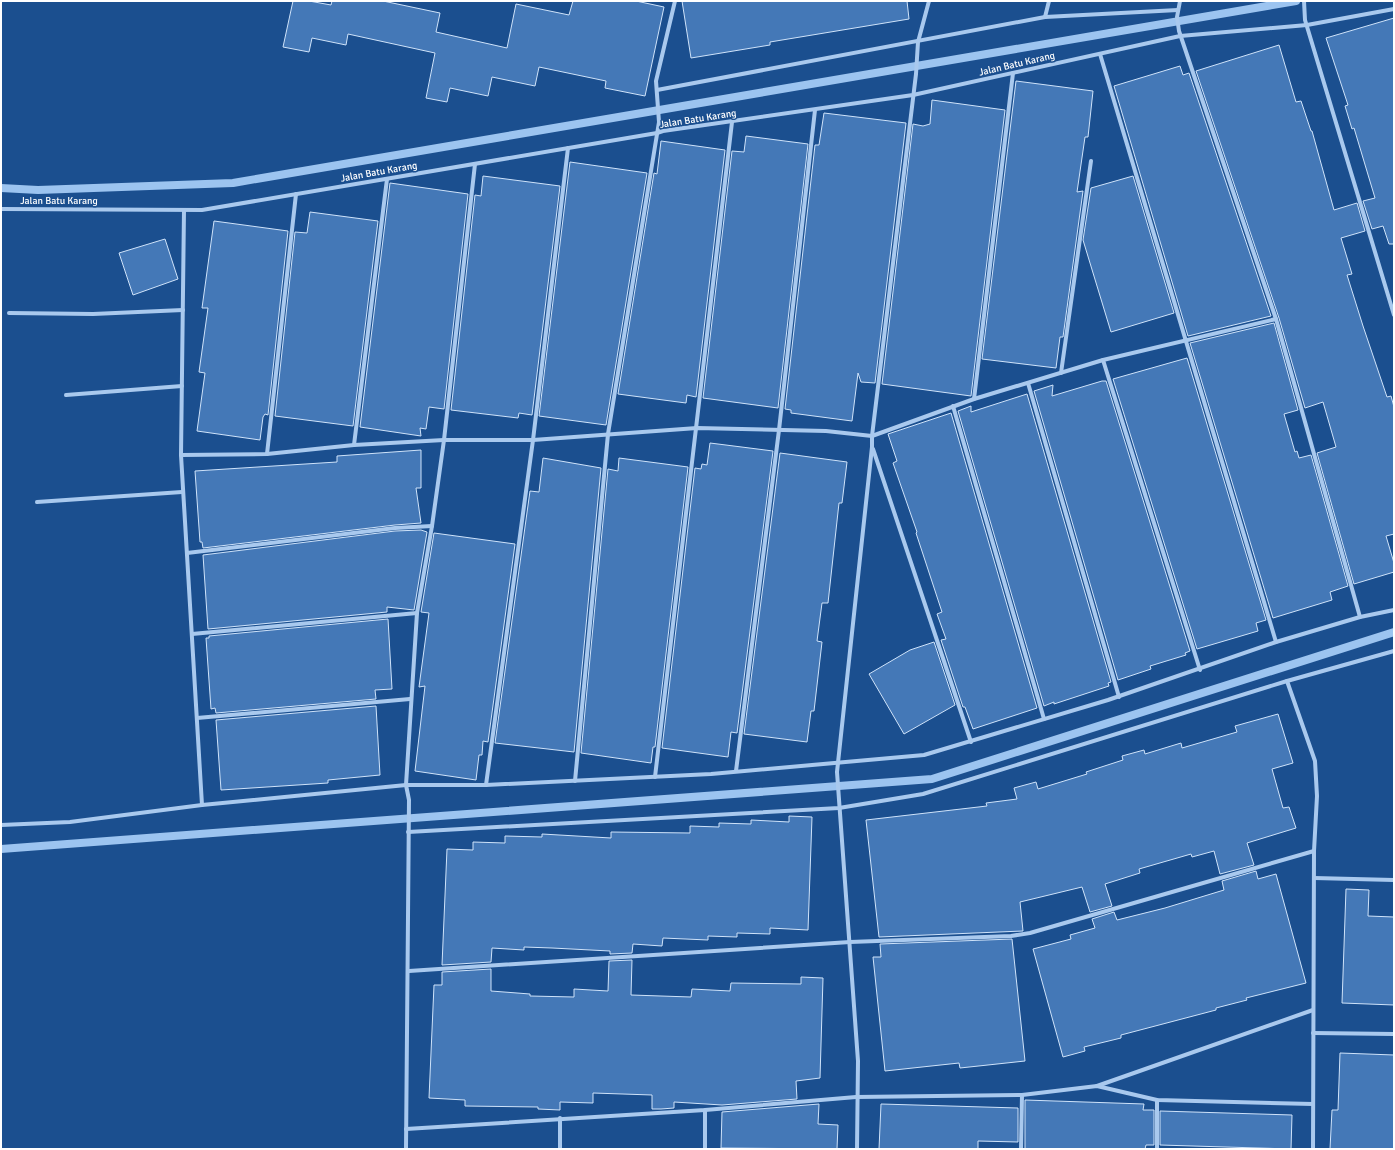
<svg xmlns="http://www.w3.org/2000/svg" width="1395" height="1150" font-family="Signika,sans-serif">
	<rect width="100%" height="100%" fill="#1b4f8f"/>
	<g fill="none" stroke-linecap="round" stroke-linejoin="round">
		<g stroke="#9cc4f0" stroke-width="8">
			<polyline points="1,188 38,190 233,183 1296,1"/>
			<polyline points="1,849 932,779 1394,632"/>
		</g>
	</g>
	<g fill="#4478b7" stroke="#cfe3fa">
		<polygon points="293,1 309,1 331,5 332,1 383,1 440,13 436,32 507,48 516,4 569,15 573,1 636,1 664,7 645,96 605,88 606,81 539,67 535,86 492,77 488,96 450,88 447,102 426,98 435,53 348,34 346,45 312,38 309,52 283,47"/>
		<polygon points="682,1 907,1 909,19 770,42 770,45 691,58"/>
		<polygon points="1394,18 1394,244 1389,244 1383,226 1372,229 1363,201 1375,198 1354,128 1352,129 1345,106 1348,105 1326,38"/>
		<polygon points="1279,45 1296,102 1301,101 1311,131 1312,131 1334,210 1357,203 1365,231 1341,238 1352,274 1347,275 1363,326 1387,397 1391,396 1394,407 1394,534 1386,536 1394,563 1394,572 1354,584 1317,453 1336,447 1323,402 1305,408 1279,318 1196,71"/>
		<polygon points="1180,66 1183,75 1189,73 1271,316 1188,336 1114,86"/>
		<polygon points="1016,81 1093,91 1088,137 1085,137 1077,192 1083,191 1063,337 1060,337 1056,368 982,359"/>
		<polygon points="932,100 1005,110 971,396 882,384 913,124 923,126 930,124"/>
		<polygon points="824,113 906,123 875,383 861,382 858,373 852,421 791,413 791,410 785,409 815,145 819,145"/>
		<polygon points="746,136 808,144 778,408 703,398 732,151 744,152"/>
		<polygon points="661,141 725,150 696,397 687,395 686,403 618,394 654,173 657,174"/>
		<polygon points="570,162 647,173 606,425 539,416"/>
		<polygon points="483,176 560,186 532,415 519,413 518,418 451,410 475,195 481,196"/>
		<polygon points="1133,176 1174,313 1111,332 1083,240 1091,188"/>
		<polygon points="390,183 468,194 444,409 429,407 426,429 420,428 421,436 360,427"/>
		<polygon points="310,212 378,221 353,426 275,416 295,232 307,233"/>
		<polygon points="214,221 288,231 268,415 265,414 263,417 260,440 197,431 205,373 199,372 208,308 202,308"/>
		<polygon points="165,239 178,279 133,295 119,253"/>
		<polygon points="1274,323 1298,410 1284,414 1295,452 1297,451 1299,458 1311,455 1348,586 1330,592 1332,600 1273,618 1190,343"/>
		<polygon points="1187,358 1266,620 1256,623 1258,631 1197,649 1113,379"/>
		<polygon points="1102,381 1106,381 1190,651 1185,653 1186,655 1150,666 1151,669 1118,680 1034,391 1053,385 1052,396"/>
		<polygon points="1027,394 1111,682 1108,683 1109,686 1054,704 1054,702 1044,706 958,411 971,406 971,412"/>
		<polygon points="951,413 1037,708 973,729 965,707 963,707 941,640 946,639 937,614 942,612 916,533 917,532 893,463 897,461 888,434"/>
		<polygon points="710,443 773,451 737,733 731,732 728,757 662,748 695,468 701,469 702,464 707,465"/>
		<polygon points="421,450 421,488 416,488 421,523 395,525 203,548 202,542 200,542 195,471 337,462 337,456"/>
		<polygon points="780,453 847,462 842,503 839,503 828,603 822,603 817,641 822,642 814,711 811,711 807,742 744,734"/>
		<polygon points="543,458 601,468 574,752 495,743 530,491 539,492"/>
		<polygon points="619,458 688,467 655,747 653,747 651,763 581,753 608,469 618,471"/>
		<polygon points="421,530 427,532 414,610 387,607 387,612 208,629 203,555 395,531"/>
		<polygon points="434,533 515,544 488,742 483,741 482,755 479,755 476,780 415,771 425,686 419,687 429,613 421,612"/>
		<polygon points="388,619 392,689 375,690 376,699 216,713 215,708 211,709 206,638 209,638 209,636"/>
		<polygon points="934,642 955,705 904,734 869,674 910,650"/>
		<polygon points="376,706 380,775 328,780 328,783 221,790 216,720"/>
		<polygon points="1278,714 1293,763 1272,769 1283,808 1289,807 1296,828 1247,843 1254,865 1220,874 1214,851 1192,857 1191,854 1139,869 1140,873 1105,884 1112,906 1090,912 1082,887 1020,902 1023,931 879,937 866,820 987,806 986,803 1017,799 1014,788 1036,782 1038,789 1087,774 1086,772 1123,760 1122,756 1144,750 1145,754 1181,743 1182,748 1237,732 1235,726"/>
		<polygon points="789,816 812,817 808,930 770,928 770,934 737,933 737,937 708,936 708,940 663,938 662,946 633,944 632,953 610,954 610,951 552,948 524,947 524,950 492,948 491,962 442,965 447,849 473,850 473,842 505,843 505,836 542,837 542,834 611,838 611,832 690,833 690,826 719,827 719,823 751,824 751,820 789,822"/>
		<polygon points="1256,871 1258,879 1276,874 1306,983 1246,998 1247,1000 1216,1008 1216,1010 1121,1035 1121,1038 1084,1047 1085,1051 1063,1057 1033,949 1071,939 1070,935 1095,928 1092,919 1114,912 1117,920 1165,908 1224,890 1222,881"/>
		<polygon points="1346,889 1369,890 1368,916 1394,917 1394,1005 1342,1003"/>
		<polygon points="1012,939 1025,1061 960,1068 959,1063 885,1071 873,957 881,957 880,944"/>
		<polygon points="632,960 631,995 691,997 692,989 730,991 731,983 801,984 801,977 823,978 820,1078 796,1081 797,1099 722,1105 674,1102 674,1108 661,1109 652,1109 652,1095 593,1093 593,1103 560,1102 560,1110 538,1109 538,1107 465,1106 465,1100 429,1098 434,985 442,985 442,972 491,969 491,991 530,994 530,996 574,997 574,989 608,991 609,961"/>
		<polygon points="1340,1053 1394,1055 1394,1149 1330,1149 1332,1110 1338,1110"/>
		<polygon points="1025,1100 1144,1104 1143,1110 1154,1110 1154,1145 1146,1145 1145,1149 1025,1149"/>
		<polygon points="819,1104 818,1124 838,1125 837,1149 721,1148 722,1112"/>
		<polygon points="881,1104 1018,1108 1018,1142 978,1141 978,1149 879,1149"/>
		<polygon points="1160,1111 1292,1115 1291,1149 1160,1145"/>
	</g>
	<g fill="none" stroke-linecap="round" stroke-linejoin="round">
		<g stroke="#a9c9ee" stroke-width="4">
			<polyline points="1180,1 1177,17 1179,31 1276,319 1360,617"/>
			<polyline points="1304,1 1305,20 1394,315"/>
			<polyline points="1045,17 1049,1"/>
			<polyline points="1100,54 1276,642"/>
			<polyline points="657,90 1045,17 1178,10"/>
			<polyline points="1,209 202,210 657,133 663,131 913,95 1180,36 1307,25 1394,9"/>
			<polyline points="184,210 181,455 202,805"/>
			<polyline points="9,313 93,314 183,310"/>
			<polyline points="1103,360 1200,670"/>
			<polyline points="1061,373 1091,161"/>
			<polyline points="1028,383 1119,697"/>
			<polyline points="66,395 182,386"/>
			<polyline points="974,399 1013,73"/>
			<polyline points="953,406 1044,719"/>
			<polyline points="354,445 387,179"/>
			<polyline points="873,449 971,742"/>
			<polyline points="267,454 296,194"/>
			<polyline points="181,455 267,454 354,445 444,440 533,440 697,428 826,431 872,436 974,399 1103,360 1276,319"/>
			<polyline points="37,502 182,492"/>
			<polyline points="187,553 395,528 432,526"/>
			<polyline points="192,634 417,613"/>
			<polyline points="1287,681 1315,761 1317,796 1314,851 1313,1149"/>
			<polyline points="197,718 410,699"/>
			<polyline points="736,771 779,430 815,110"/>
			<polyline points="655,777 732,122"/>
			<polyline points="575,781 608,434 659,122 656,81 675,1"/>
			<polyline points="486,785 533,440 568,148"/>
			<polyline points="1,825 70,822 202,805 406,785 486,785 711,774 924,755 1108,700 1276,642 1360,617 1394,610"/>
			<polyline points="408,832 839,808 923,794 1287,681 1394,651"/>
			<polyline points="1314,878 1394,880"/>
			<polyline points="409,971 850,942 1011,936 1030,933 1314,851"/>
			<polyline points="1313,1033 1394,1034"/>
			<polyline points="1097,1086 1313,1010"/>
			<polyline points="1157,1100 1157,1149"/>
			<polyline points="560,1118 560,1149"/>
			<polyline points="406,1129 705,1110 856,1097 1022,1095 1097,1086 1157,1100 1313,1104"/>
			<polyline points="406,1149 409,800 406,785 417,613 432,526 444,440 475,164"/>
			<polyline points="705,1149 705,1110"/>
			<polyline points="857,1149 858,1061 837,772 872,447 872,436 916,74 918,42 929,1"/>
			<polyline points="1021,1149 1022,1095"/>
		</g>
	</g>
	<g text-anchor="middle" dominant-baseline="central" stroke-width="3" stroke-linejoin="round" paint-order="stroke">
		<g font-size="10" fill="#fff" stroke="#1b4f8f">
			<text transform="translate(1017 64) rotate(-13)">Jalan Batu Karang</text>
			<text transform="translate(698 119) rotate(-9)">Jalan Batu Karang</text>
			<text transform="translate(379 172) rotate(-10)">Jalan Batu Karang</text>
			<text x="59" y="201">Jalan Batu Karang</text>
		</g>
	</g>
	<rect width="1395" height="1150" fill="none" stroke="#ffffff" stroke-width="4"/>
</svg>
